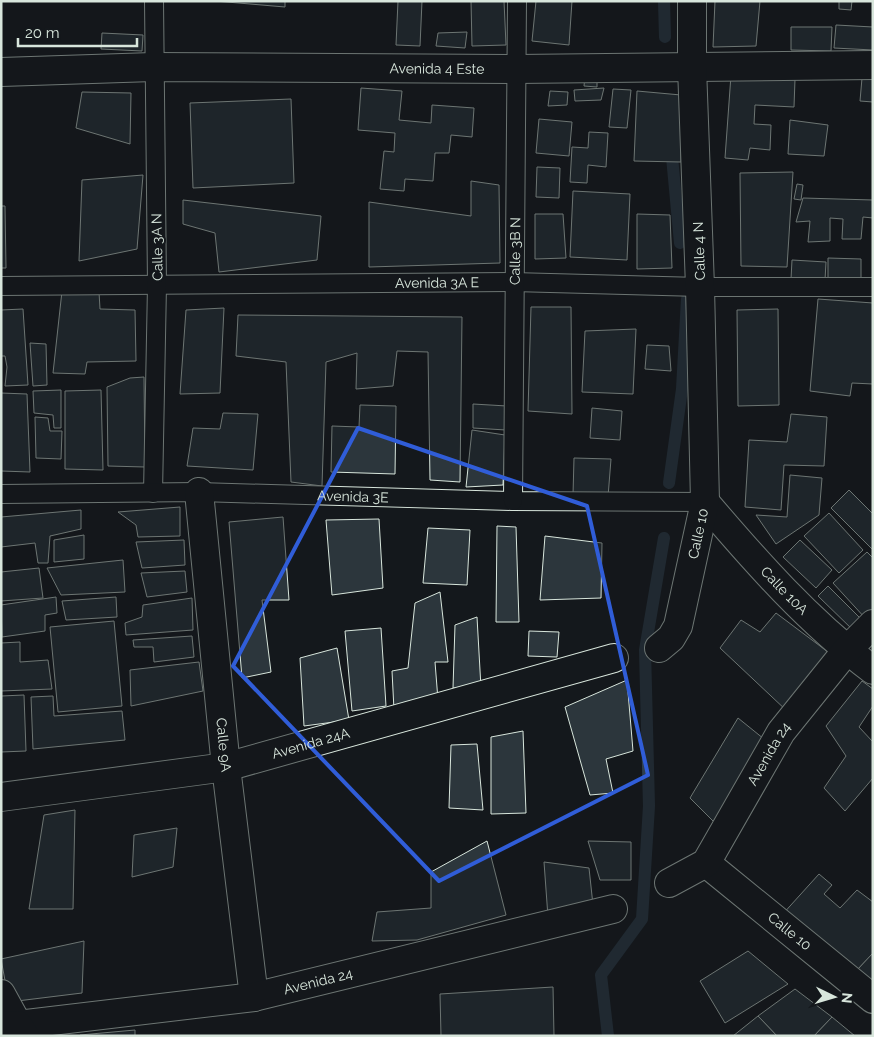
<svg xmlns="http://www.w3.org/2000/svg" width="874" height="1037" font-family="Raleway,sans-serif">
	<rect width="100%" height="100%" fill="#14181c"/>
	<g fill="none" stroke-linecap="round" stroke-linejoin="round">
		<g stroke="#2f3f4d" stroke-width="12">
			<polyline points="664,1 665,37"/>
			<polyline points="671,146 680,243"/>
			<polyline points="669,483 682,389 687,299"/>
			<polyline points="608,1036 601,975 642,919 649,806 645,650 664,538"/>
		</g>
	</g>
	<g fill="#2c363c" stroke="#d8e6dc">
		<polygon points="215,1 285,1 285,7"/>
		<polygon points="398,1 422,1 420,46 396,45"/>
		<polygon points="471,1 504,1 506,45 472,46"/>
		<polygon points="536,1 572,1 569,45 532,41"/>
		<polygon points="715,1 760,1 756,46 713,47"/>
		<polygon points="839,1 852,1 851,10 839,9"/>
		<polygon points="836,25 873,27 873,50 834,48"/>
		<polygon points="791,27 832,27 831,51 791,50"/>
		<polygon points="467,32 465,48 436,46 438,33"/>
		<polygon points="102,33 143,35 142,51 101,49"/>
		<polygon points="731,75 795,79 794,107 755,105 754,124 771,125 770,150 750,148 748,160 725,158"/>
		<polygon points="585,76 597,78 597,87 584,86"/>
		<polygon points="862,78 873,79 873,102 860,101"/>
		<polygon points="361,88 402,91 399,120 431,123 432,105 474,108 472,137 451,135 449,153 435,153 433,181 405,179 404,191 380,189 384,151 394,152 395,133 358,130"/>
		<polygon points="604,88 601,100 575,101 574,90"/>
		<polygon points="613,89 631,90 627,128 609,127"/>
		<polygon points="550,91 568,92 567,105 548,106"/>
		<polygon points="637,91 681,95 681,162 634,161"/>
		<polygon points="82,92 131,93 130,144 76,128"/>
		<polygon points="291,99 294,183 193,188 190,103"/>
		<polygon points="539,119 572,122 569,156 536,153"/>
		<polygon points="790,120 828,125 824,156 788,154"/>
		<polygon points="589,132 608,133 606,167 588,165 587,183 570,182 572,147 588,148"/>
		<polygon points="537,167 560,168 559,198 536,197"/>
		<polygon points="793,172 787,267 741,266 740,173"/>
		<polygon points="143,175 137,249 79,261 82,180"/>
		<polygon points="471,181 499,185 500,263 369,267 369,202 471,216"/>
		<polygon points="797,184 803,185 801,200 794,199"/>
		<polygon points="573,191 630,194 627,260 570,257"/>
		<polygon points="803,198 873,200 873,218 863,217 861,239 842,239 843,219 830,218 830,241 808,242 810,221 796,222"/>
		<polygon points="183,200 321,216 317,260 219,272 215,233 183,224"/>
		<polygon points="1,206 5,206 6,268 1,268"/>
		<polygon points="535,214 563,214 566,258 535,259"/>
		<polygon points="637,214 670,215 672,268 637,269"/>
		<polygon points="828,258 861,259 861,278 828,278"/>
		<polygon points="792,260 826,262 825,280 791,279"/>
		<polygon points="62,291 99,292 100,309 135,310 136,361 87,362 85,374 53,373"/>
		<polygon points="818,299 873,303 873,384 852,383 850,396 810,391"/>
		<polygon points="531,307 571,307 572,414 528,411"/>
		<polygon points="224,308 220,393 180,394 186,310"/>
		<polygon points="23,309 28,385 5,386 7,367 5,356 1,356 1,310"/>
		<polygon points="778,309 779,405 738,406 737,310"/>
		<polygon points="238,315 462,317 460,482 430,480 428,352 397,351 393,386 356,389 357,353 326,362 322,486 291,482 286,362 236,356"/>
		<polygon points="636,329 633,394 582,392 585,331"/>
		<polygon points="30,343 46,344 47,385 33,386"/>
		<polygon points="647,345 669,346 671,371 645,369"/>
		<polygon points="144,377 145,467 108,466 107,387 130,378"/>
		<polygon points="61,390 61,428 54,428 53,415 34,413 33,391"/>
		<polygon points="101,390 103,470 65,469 65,391"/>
		<polygon points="1,393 27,394 30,472 1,471"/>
		<polygon points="473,404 507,406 506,430 473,428"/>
		<polygon points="360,405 396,406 395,474 331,472 332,426 359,427"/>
		<polygon points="592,408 622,411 620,440 590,438"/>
		<polygon points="223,413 258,414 253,470 187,466 193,428 220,429"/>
		<polygon points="791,414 827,417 824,466 784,465 781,510 745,507 749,440 787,442"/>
		<polygon points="35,417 48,418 50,431 62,431 61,459 36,458"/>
		<polygon points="472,430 505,435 503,485 466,487"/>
		<polygon points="574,458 611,459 608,497 573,495"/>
		<polygon points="790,475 822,478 819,515 776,544 756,515 787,517"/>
		<polygon points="849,490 873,514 873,550 831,508"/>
		<polygon points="180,507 180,536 138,537 136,525 118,512"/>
		<polygon points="81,510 81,529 50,536 48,563 38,563 35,543 1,547 1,517"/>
		<polygon points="829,513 863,550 839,573 804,536"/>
		<polygon points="283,517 289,600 262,600 271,672 242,678 229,522"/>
		<polygon points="379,519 383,588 332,595 326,520"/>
		<polygon points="497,526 516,527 519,622 496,622"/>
		<polygon points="428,528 470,530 467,585 423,583"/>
		<polygon points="84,535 84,559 54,562 54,540"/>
		<polygon points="545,536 602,543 601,598 540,600"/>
		<polygon points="184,540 185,565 142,568 136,542"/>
		<polygon points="800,540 832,570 816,588 783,557"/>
		<polygon points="867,552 873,558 873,612 866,619 833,583"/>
		<polygon points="123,560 125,592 61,595 47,568"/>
		<polygon points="39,568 43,598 1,601 1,572"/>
		<polygon points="185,571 187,592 147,597 141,573"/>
		<polygon points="828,586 864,622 855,632 818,596"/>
		<polygon points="440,592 448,662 435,662 438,700 394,710 392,671 408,668 415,603"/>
		<polygon points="56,597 57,613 45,615 45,631 2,637 1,605"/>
		<polygon points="116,597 117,617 66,620 62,601"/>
		<polygon points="192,598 193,630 126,635 125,623 142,617 143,605"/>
		<polygon points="776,613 832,655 788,712 720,648 741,620 760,632"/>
		<polygon points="477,617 481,688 453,688 455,625"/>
		<polygon points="114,621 122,706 58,712 50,627"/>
		<polygon points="381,628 386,706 352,711 345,631"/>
		<polygon points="529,631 559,632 557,657 528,656"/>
		<polygon points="192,636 194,657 154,662 153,647 134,647 133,640"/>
		<polygon points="20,642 20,662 48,660 52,689 1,691 1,643"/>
		<polygon points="337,648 349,720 304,726 300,658"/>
		<polygon points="199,662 203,691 131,706 130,670"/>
		<polygon points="627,680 633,751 606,759 613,793 590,795 565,707"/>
		<polygon points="862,681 873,689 873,706 859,727 873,742 873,778 845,811 824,788 846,756 826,726"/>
		<polygon points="24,695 26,751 1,752 1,696"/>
		<polygon points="53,696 54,716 122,711 125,740 33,749 31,697"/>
		<polygon points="738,718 764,739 717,825 690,798"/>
		<polygon points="523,731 526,813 491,814 491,737"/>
		<polygon points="477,744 483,810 449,808 451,745"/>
		<polygon points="75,810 73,909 29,909 44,815"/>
		<polygon points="177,828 173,867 132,877 134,835"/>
		<polygon points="487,841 506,915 417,940 372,941 377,912 431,908 431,872"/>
		<polygon points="588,841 631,842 631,880 600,880"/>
		<polygon points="544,862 589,868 593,905 548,917"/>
		<polygon points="819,874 832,885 824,894 840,908 857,890 873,902 873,953 858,969 781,916"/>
		<polygon points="84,941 82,993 9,1002 1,959"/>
		<polygon points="748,951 788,984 725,1023 700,981"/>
		<polygon points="873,953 873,982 858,969"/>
		<polygon points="553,987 554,1036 441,1036 440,994"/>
		<polygon points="795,989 832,1017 814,1036 777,1036 758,1016"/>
		<polygon points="758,1016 777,1036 733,1036"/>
		<polygon points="832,1017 855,1036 814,1036"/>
		<polygon points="135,1030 135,1036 80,1036 80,1035"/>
	</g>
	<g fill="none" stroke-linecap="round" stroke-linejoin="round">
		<g stroke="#d8e6dc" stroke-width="20">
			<g id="lane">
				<path id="s1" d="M1 286 513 282 700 287H873"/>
				<polyline points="153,493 157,285 154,1"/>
				<path id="s2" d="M1 494 199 492 513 501 705 502"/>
				<path id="s3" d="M513 501 517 1"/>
			</g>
		</g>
		<g stroke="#d8e6dc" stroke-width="30">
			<g id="street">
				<path id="s4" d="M1 72 153 67 517 69 873 65"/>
				<path id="s5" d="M199 492 226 767 254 997"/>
				<path id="s6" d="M705 502C756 562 809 622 873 670"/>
				<path id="s7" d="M659 648 671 638 678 626 705 502 700 287 692 67V1"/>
				<path id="s8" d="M1 797 226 767 614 658"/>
				<path id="s9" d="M706 863 873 999"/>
				<path id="s10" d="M669 883 706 863 781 732 847 650 873 624"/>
				<path id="s11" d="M1 994 18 1025 254 997 613 909"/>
			</g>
		</g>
		<g stroke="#d8e6dc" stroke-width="30">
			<polyline id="secondary" points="1,1026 18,1025 25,1036"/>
		</g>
		<use href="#lane" stroke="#14181c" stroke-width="18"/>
		<use href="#street" stroke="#14181c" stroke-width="28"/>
		<use href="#secondary" stroke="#14181c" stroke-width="28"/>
	</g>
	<path d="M0 0H874V1037H0ZM358 428 587 506 648 775 439 881 233 666Z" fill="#14181c" fill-opacity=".55" fill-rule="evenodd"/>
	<path fill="none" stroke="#305dd8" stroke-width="4" stroke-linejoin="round" d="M358 428 587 506 648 775 439 881 233 666Z"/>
	<g text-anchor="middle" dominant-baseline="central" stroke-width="4" stroke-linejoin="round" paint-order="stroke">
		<g font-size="14" fill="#d8e6dc" stroke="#14181c">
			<text stroke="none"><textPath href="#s4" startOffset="436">Avenida 4 Este</textPath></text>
			<text transform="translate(157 247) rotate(-91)">Calle 3A N</text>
			<text stroke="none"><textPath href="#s3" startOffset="250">Calle 3B N</textPath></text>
			<text transform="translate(699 251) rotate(-92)">Calle 4 N</text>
			<text stroke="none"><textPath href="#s1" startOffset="436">Avenida 3A E</textPath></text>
			<text stroke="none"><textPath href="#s2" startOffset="352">Avenida 3E</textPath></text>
			<text stroke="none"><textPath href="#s7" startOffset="124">Calle 10</textPath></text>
			<text stroke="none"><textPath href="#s6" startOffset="119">Calle 10A</textPath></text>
			<text stroke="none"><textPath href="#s8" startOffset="315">Avenida 24A</textPath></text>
			<text stroke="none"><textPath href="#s5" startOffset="254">Calle 9A</textPath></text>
			<text stroke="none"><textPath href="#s10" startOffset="168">Avenida 24</textPath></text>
			<text stroke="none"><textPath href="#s9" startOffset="108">Calle 10</textPath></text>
			<text stroke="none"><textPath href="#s11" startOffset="339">Avenida 24</textPath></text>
		</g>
	</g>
	<rect width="874" height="1037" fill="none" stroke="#d8e6dc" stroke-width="5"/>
	<g transform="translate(834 997) rotate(95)" stroke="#14181c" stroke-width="4" paint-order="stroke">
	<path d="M0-4L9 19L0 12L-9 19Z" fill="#d8e6dc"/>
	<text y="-8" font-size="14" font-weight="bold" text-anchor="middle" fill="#d8e6dc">N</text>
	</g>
	<path d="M18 38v8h119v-8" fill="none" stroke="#d8e6dc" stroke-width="2.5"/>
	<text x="25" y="38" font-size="15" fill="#d8e6dc" stroke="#14181c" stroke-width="4" paint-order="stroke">20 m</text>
</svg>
